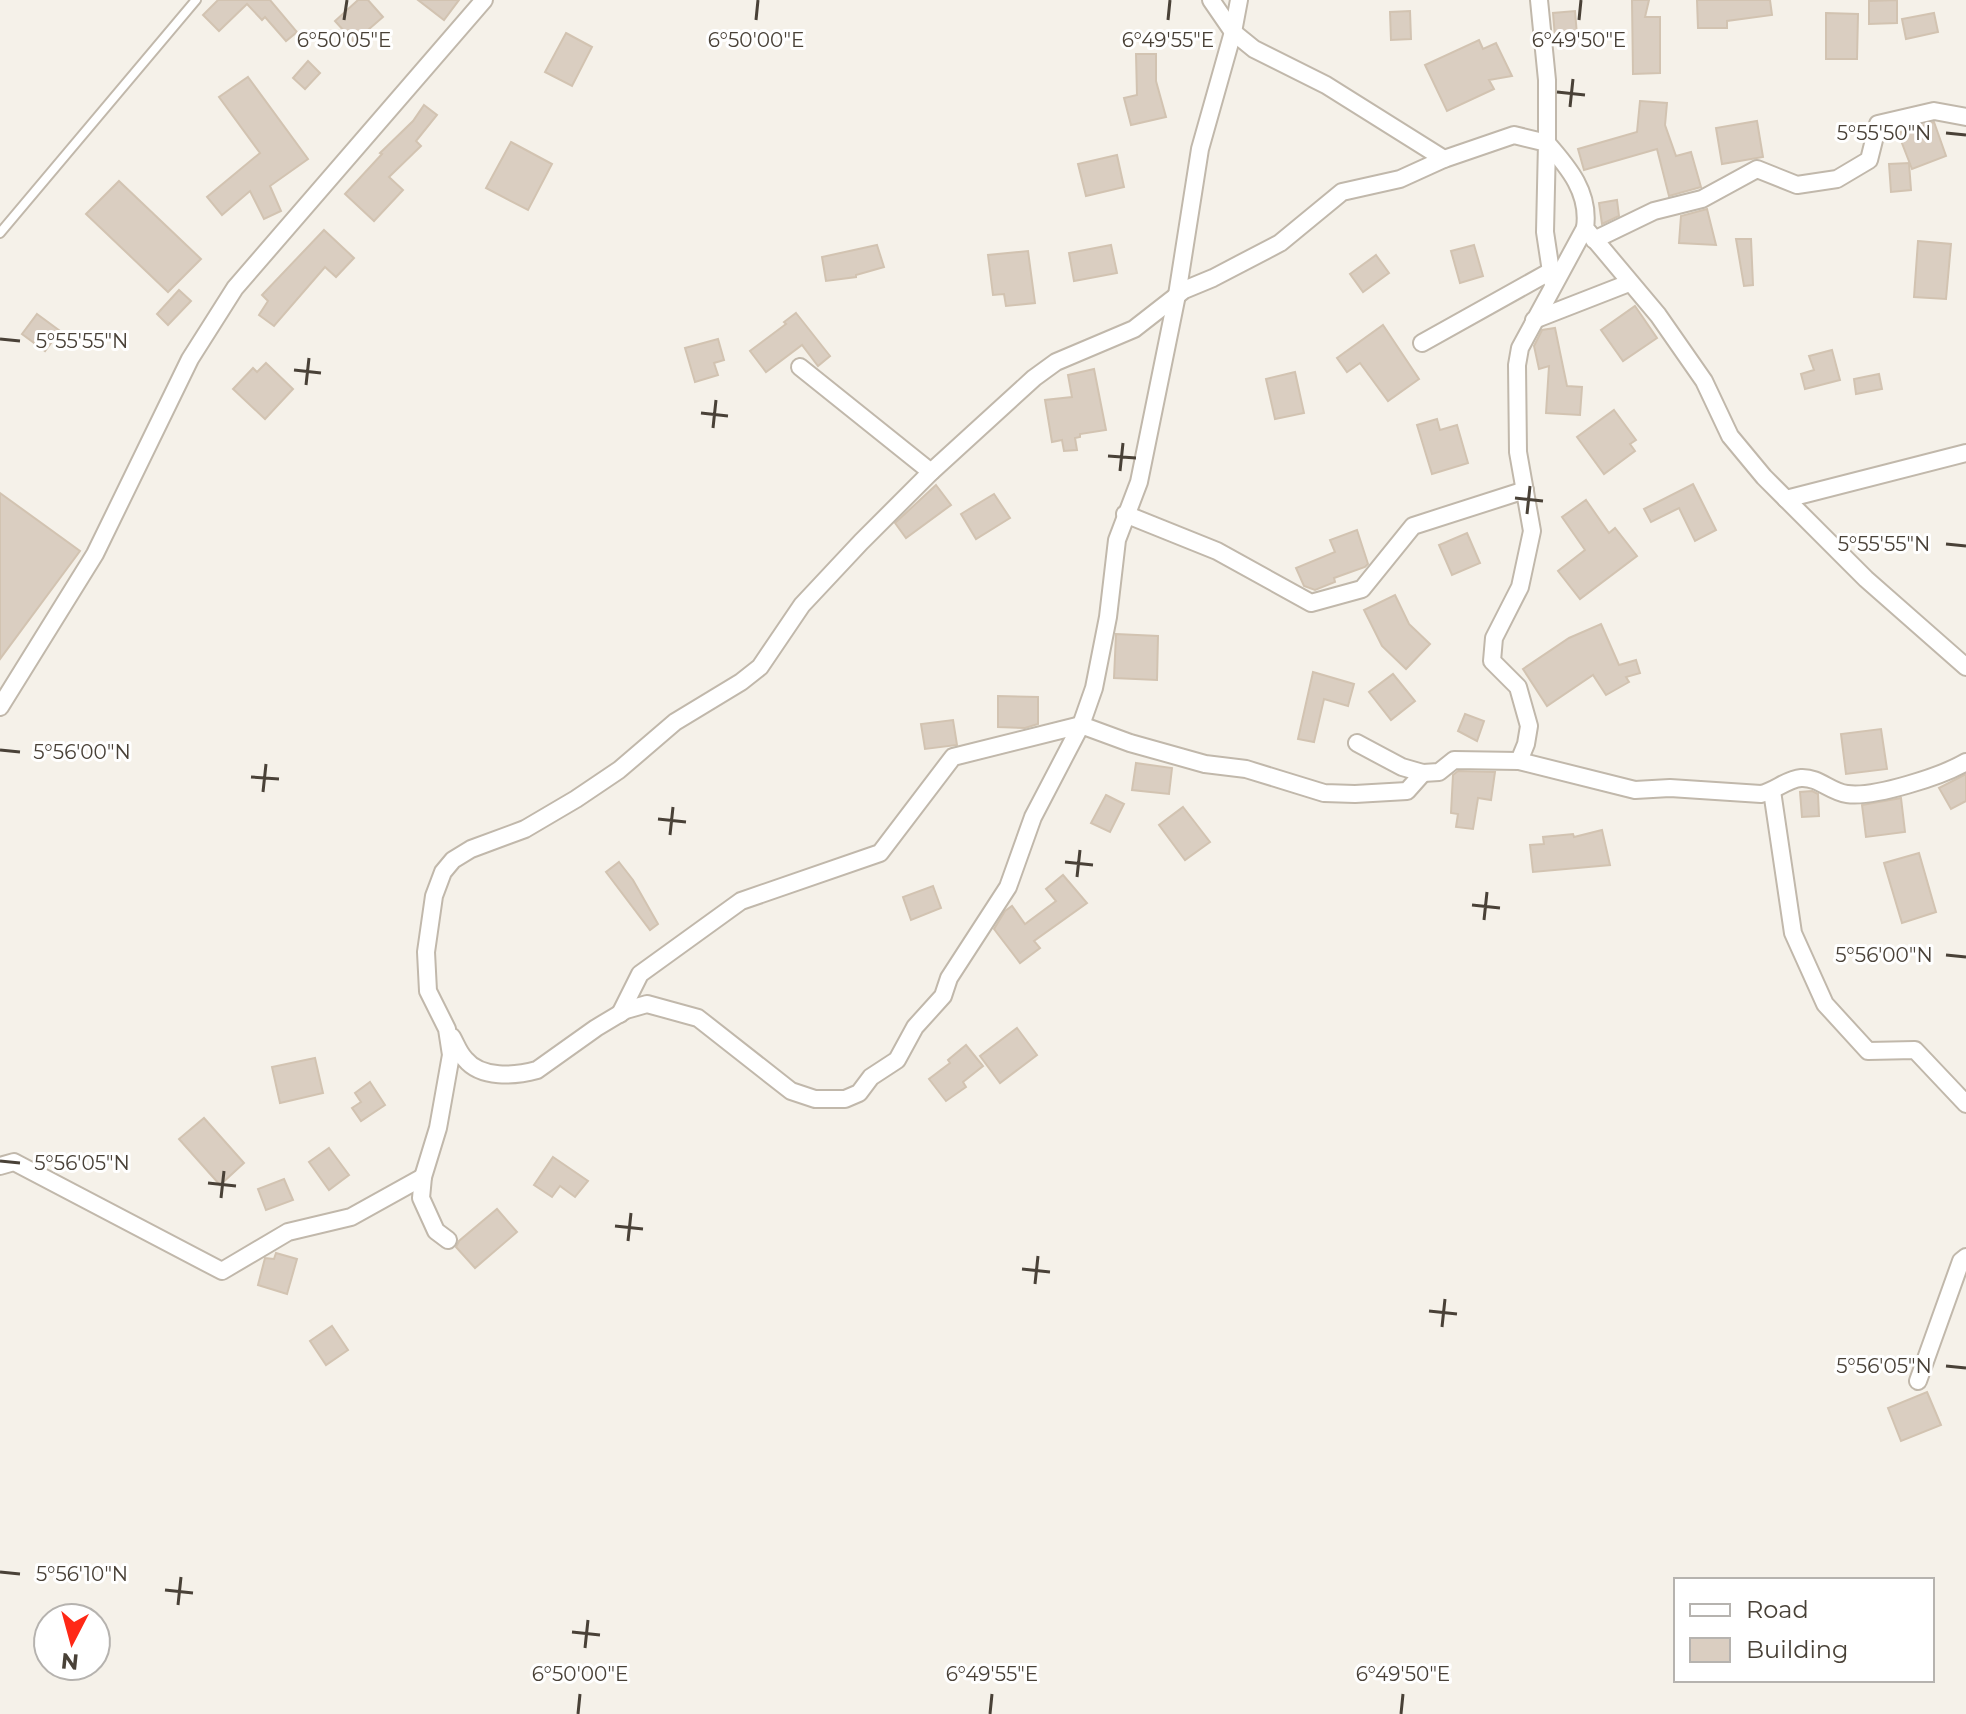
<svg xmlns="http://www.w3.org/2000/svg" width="1966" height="1714" font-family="Montserrat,sans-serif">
	<rect width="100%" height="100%" fill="#f5f1e9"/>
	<g fill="#dacec1" stroke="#d2c3b1" stroke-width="2">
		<polygon points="218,0 270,0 297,32 286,41 265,17 262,20 247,4 219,31 203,15"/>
		<polygon points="358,0 368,0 383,17 354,42 335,21"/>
		<polygon points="418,0 459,0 444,20"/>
		<polygon points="1632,0 1649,0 1645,17 1660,17 1660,73 1633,74"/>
		<polygon points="1697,0 1770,0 1772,15 1727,21 1727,28 1698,28"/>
		<polygon points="1897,0 1897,23 1869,24 1869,1"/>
		<polygon points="1410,11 1411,39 1391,40 1390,12"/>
		<polygon points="1575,11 1577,35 1555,37 1553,13"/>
		<polygon points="1826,13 1858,14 1857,59 1826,59"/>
		<polygon points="1934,13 1938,32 1906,39 1902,19"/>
		<polygon points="566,33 592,47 572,86 545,72"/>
		<polygon points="1479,40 1483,49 1496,43 1512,76 1489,80 1494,89 1447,111 1425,65"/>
		<polygon points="1136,54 1156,54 1156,81 1166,117 1131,125 1124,98 1137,95"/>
		<polygon points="308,61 320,73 305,89 293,78"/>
		<polygon points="248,77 308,159 270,186 281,211 264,219 250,191 222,215 207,197 260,153 219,97"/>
		<polygon points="1640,101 1667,103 1665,125 1676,156 1691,152 1701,187 1669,196 1657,149 1584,170 1578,149 1637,132"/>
		<polygon points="424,105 437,115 416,141 421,146 389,177 403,190 374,221 345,194 382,154 380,153 413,121"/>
		<polygon points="1757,121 1763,157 1722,164 1716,128"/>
		<polygon points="1934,122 1946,156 1912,169 1898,133"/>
		<polygon points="511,142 552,164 528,210 486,188"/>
		<polygon points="1117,155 1124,187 1086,196 1078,164"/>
		<polygon points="1909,163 1911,190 1891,192 1889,164"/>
		<polygon points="119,181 201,259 168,292 86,214"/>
		<polygon points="1617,200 1619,216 1602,224 1599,203"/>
		<polygon points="1707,209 1716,245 1679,243 1681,216"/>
		<polygon points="324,230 354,258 336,277 325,267 274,326 259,315 268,301 262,295"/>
		<polygon points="1736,239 1751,239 1753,285 1744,286"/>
		<polygon points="1918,241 1951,244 1946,299 1914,297"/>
		<polygon points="877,245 884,267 856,275 856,277 826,281 822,257"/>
		<polygon points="1111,245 1117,273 1074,281 1069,253"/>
		<polygon points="1474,245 1483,276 1460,283 1451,251"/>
		<polygon points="1028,251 1035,303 1006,306 1004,294 993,295 988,255"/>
		<polygon points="1376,255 1389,273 1363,292 1350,274"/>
		<polygon points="179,290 191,301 168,325 157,314"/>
		<polygon points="1635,306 1657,338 1623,361 1601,330"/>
		<polygon points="796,313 830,356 818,366 802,345 766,372 750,351 786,324 784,322"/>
		<polygon points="37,314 60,331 45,351 22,334"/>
		<polygon points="1383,325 1419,379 1388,401 1360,363 1347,372 1337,358"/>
		<polygon points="1555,328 1567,386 1582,387 1580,415 1546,413 1549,366 1539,369 1534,346 1542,330"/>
		<polygon points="718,339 724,360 714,363 718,375 695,382 685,348"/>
		<polygon points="1832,350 1840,380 1805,389 1801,374 1814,370 1809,356"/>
		<polygon points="266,363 293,389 265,419 233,389 253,368 257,372"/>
		<polygon points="1094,369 1106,430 1080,434 1080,437 1075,438 1077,450 1064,451 1062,440 1052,442 1045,400 1072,397 1068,375"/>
		<polygon points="1295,372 1304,413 1275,419 1266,379"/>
		<polygon points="1879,374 1882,389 1856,394 1854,379"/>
		<polygon points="1614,410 1636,440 1630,444 1635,451 1604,474 1577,437"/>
		<polygon points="1437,419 1440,430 1457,425 1468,463 1432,474 1417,425"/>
		<polygon points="1693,484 1716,530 1695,541 1679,508 1651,522 1644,509"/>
		<polygon points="936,485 951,505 906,538 895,523"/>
		<polygon points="0,493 80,551 0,659"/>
		<polygon points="994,494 1010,518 976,539 961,514"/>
		<polygon points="1586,500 1609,533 1615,528 1637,556 1580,599 1558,571 1585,550 1562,517"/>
		<polygon points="1357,530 1368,564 1365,567 1334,578 1335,582 1315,590 1304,586 1296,568 1335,552 1330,540"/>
		<polygon points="1467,533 1480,563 1452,575 1439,545"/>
		<polygon points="1395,595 1409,624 1430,644 1406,669 1382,646 1364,610"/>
		<polygon points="1601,624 1619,665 1636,660 1640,673 1626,677 1629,682 1606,695 1593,675 1547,706 1523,669 1569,638"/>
		<polygon points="1116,634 1158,636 1157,680 1114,678"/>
		<polygon points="1313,672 1354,684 1348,706 1324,699 1314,742 1298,739"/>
		<polygon points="1393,674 1415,701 1391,720 1369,692"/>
		<polygon points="998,696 1038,697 1038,724 1025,728 998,727"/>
		<polygon points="1465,714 1484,721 1477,741 1458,731"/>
		<polygon points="953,720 957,745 925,749 921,724"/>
		<polygon points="1881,729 1887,769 1846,774 1841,734"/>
		<polygon points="1136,763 1172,768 1169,794 1132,790"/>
		<polygon points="1458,771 1495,772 1491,800 1478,798 1473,829 1456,827 1458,814 1451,813 1453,775"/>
		<polygon points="1966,774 1966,801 1951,809 1939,788"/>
		<polygon points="1812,791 1818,794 1819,816 1802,817 1800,792"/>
		<polygon points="1106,795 1124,804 1110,832 1091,823"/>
		<polygon points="1901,798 1905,832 1866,837 1862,805"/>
		<polygon points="1183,807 1210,842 1185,860 1159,825"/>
		<polygon points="1602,830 1610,865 1533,872 1530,845 1544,844 1543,837 1573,834 1574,837"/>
		<polygon points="1919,853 1936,912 1902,923 1884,863"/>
		<polygon points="619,862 633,880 658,924 650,930 606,872"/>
		<polygon points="1063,875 1087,903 1034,941 1040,948 1020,963 994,929 1005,911 1012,906 1025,924 1056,901 1046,889"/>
		<polygon points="933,886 941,908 911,920 903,897"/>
		<polygon points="1017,1028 1037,1055 1000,1083 980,1056"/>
		<polygon points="966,1045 983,1066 963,1082 966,1087 946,1101 929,1079 950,1063 948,1060"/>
		<polygon points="315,1058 323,1093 280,1103 272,1067"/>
		<polygon points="370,1082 385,1105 361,1121 352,1108 361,1102 355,1093"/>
		<polygon points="204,1118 244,1163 220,1185 179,1139"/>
		<polygon points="329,1148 349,1175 329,1190 309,1162"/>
		<polygon points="553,1157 588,1181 575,1197 560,1186 552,1197 534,1185"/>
		<polygon points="284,1179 293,1200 266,1210 258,1189"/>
		<polygon points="497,1209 517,1232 475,1268 456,1247 459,1241"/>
		<polygon points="276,1253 297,1259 287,1294 258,1285 265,1258 274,1259"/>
		<polygon points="332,1326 348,1350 326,1365 310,1341"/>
		<polygon points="1927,1392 1941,1425 1901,1441 1888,1408"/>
	</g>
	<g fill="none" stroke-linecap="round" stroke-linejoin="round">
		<g stroke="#c1b8ab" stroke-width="12">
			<polyline id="service" points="0,233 196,0"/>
		</g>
		<g stroke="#c1b8ab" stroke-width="20">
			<g id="minor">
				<polyline points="1211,0 1233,32 1254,49 1326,85 1444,159"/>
				<path d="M1539 0 1547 80V143C1569 168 1590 193 1585 228L1658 315 1704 381 1730 436 1764 477 1866 579 1966 667"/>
				<polyline points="1594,240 1654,211 1702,199 1757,169 1797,185 1837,179 1869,160 1878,124 1934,111 1966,117"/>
				<polyline points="1534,320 1629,283"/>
				<polyline points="1422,343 1551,271"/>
				<polyline points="800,367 931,472"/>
				<polyline points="1786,499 1966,453"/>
				<polyline points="1125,514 1217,551 1311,603 1362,589 1413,526 1525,490"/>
				<polyline points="0,707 95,554 190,359 235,288 484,0"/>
				<path d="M1357 743 1402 767 1423 773 1439 772 1454 760 1519 761 1635 790 1670 788 1761 794C1775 791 1787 779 1801 778 1819 777 1830 792 1847 794 1874 798 1942 776 1966 762"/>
				<polyline points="1519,761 1526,744 1529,726 1518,687 1492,661 1494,638 1520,587 1532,531 1518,452 1517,365 1520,348 1585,228"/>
				<polyline points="1772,791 1793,933 1825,1004 1868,1051 1915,1050 1966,1104"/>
				<polyline points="620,1014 640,974 741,901 880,853 953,757 1081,725 1130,743 1205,764 1246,769 1324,793 1355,794 1407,791 1423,773"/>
				<path d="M452 1037C456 1044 459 1053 465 1059 481 1079 515 1076 537 1070L596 1028 626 1010 647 1004 698 1018 791 1091 815 1099H845L859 1093 871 1077 897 1060 915 1027 943 996 949 978 1008 887 1033 817 1081 725 1094 688 1108 617 1117 540 1139 482 1177 295 1200 149 1233 32 1239 0"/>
				<polyline points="0,1166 14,1162 222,1271 288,1232 351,1217 423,1177"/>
				<polyline points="448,1240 436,1231 421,1198 423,1177 438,1128 451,1055 447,1029 428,991 426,952 434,896 443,872 453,860 471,849 525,829 576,799 619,770 675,722 741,682 760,667 802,605 861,542 931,472 1034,378 1056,362 1134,329 1184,290 1213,278 1280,243 1342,192 1400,179 1444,159 1514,135 1547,143 1545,232 1553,285"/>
				<polyline points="1918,1381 1961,1261 1966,1257"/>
			</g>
		</g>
		<use href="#service" stroke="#fff" stroke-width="8"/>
		<use href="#minor" stroke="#fff" stroke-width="16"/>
	</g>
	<path fill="none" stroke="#494137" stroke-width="3" d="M344 20 347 0M756 20 758 0M1168 20 1170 0M1579 20 1581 0M1557 92 1585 95M1570 107 1573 79M1946 133 1966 135M0 339 20 341M294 370 321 373M306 385 309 358M701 413 728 416M713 428 716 400M1108 456 1136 458M1120 471 1123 443M1515 498 1543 501M1527 514 1530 486M1946 544 1966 546M0 750 20 752M251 777 279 779M263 792 266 764M658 819 686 822M670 835 673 807M1065 862 1093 865M1077 877 1080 850M1472 905 1500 908M1484 920 1487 892M1946 955 1966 957M0 1161 20 1163M208 1183 236 1186M221 1198 224 1171M615 1226 643 1229M628 1241 631 1213M1022 1269 1050 1272M1035 1284 1038 1256M1429 1311 1457 1314M1442 1327 1445 1299M1946 1366 1966 1368M0 1572 20 1574M165 1590 193 1593M178 1605 181 1577M572 1632 600 1635M585 1648 588 1620M578 1714 580 1694M990 1714 992 1694M1401 1714 1403 1694"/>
	<g font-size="20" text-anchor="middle" fill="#494137" stroke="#fff" stroke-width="6" stroke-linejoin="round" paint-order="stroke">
		<text x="344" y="47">6°50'05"E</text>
		<text x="756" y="47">6°50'00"E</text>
		<text x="1168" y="47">6°49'55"E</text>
		<text x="1579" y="47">6°49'50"E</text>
		<text x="1884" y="140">5°55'50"N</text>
		<text x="82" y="348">5°55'55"N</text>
		<text x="1884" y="551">5°55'55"N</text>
		<text x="82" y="759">5°56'00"N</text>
		<text x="1884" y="962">5°56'00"N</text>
		<text x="82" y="1170">5°56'05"N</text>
		<text x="1884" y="1373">5°56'05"N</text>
		<text x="82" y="1581">5°56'10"N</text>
		<text x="580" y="1681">6°50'00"E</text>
		<text x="992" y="1681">6°49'55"E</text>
		<text x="1403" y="1681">6°49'50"E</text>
	</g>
	<rect x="1674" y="1578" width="260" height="104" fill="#ffffff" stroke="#b6b3af" stroke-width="2"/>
	<rect x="1690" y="1604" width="40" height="12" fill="#ffffff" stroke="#b6b3af" stroke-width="2"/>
	<text x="1746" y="1618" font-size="24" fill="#494137">Road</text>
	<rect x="1690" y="1638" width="40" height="24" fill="#dacec1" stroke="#b6b3af" stroke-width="2"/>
	<text x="1746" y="1658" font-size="24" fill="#494137">Building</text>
	<g transform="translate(72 1642) rotate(186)"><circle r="38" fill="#ffffff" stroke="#b6b3af" stroke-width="2"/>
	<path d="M0-6L14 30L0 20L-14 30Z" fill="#ff2816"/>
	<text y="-12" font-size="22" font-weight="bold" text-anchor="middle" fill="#494137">N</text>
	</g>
</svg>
